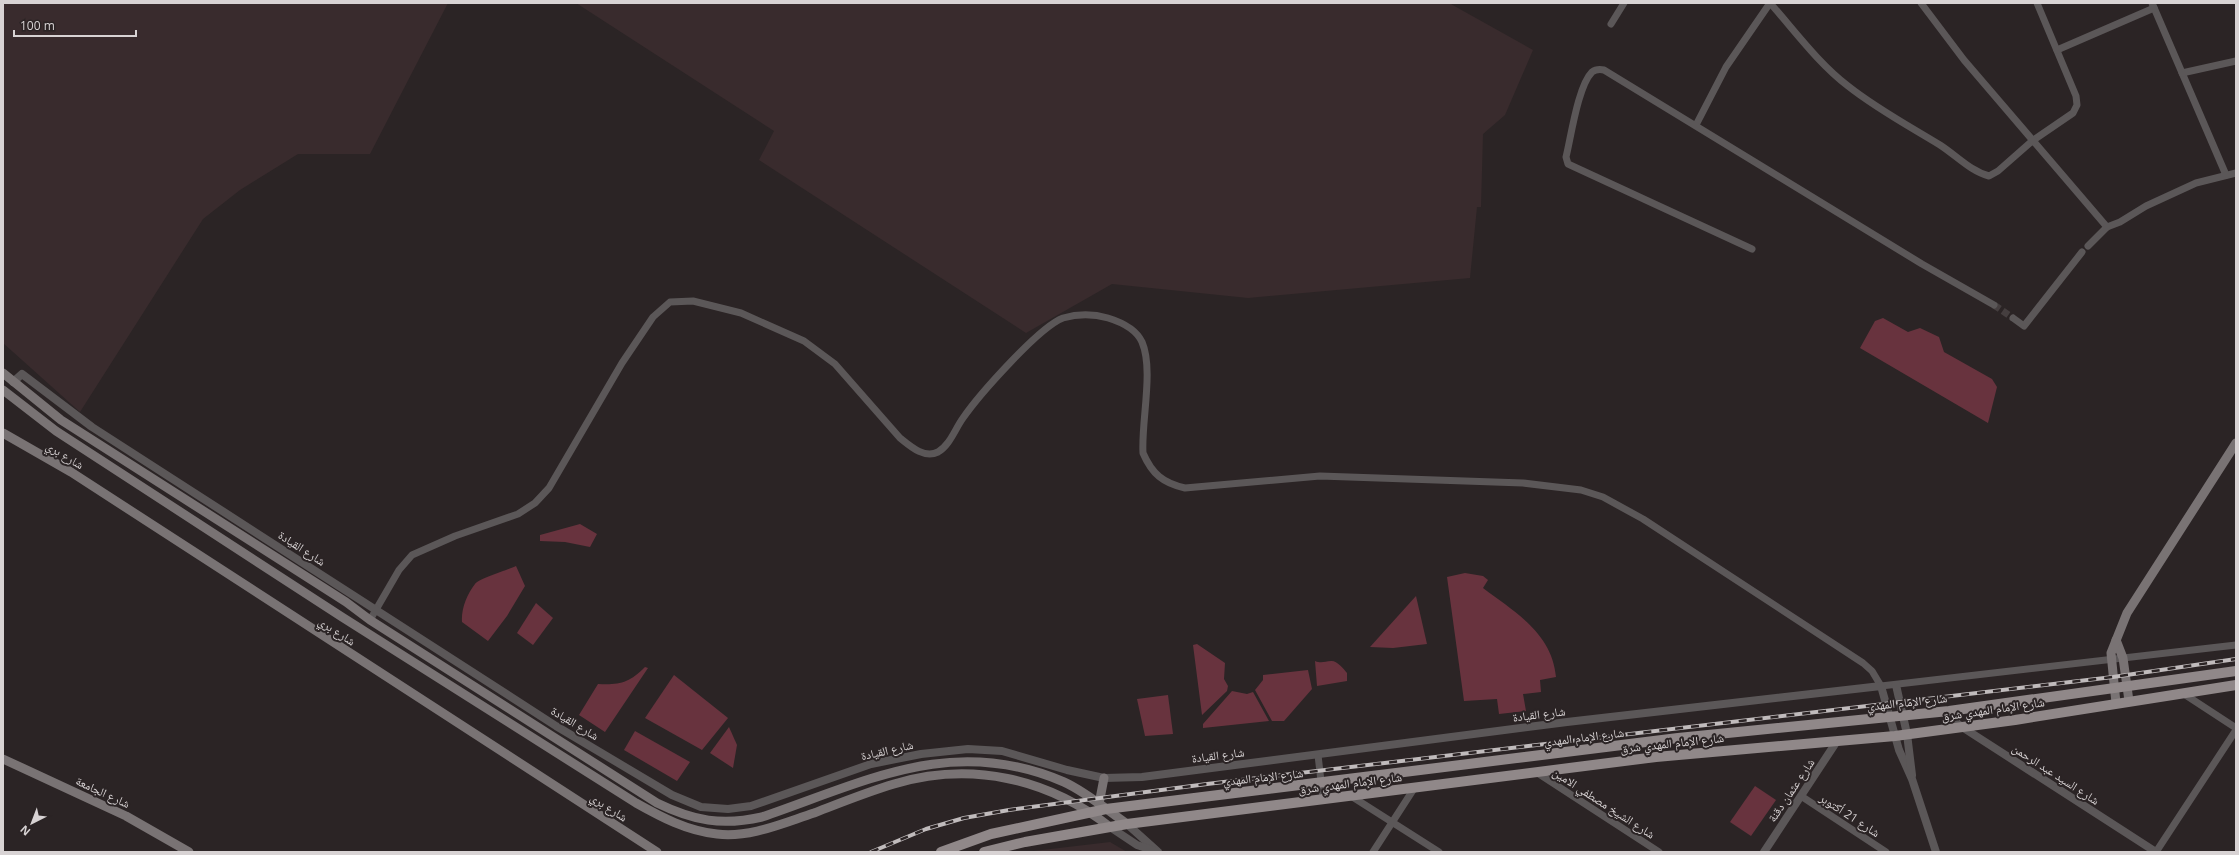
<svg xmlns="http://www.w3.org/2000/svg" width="2239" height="855" font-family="'Open Sans','Noto Naskh Arabic',sans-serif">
	<rect width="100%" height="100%" fill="#2b2425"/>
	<g fill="#392b2d">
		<polygon points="3,3 448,3 370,154 298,154 240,190 203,219 80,412 3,343"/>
		<polygon points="576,3 1449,3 1533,50 1505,115 1483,134 1481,207 1477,207 1470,278 1248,298 1112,284 1026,333 759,160 774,131"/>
		<polygon points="1110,842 1127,852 1025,852"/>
	</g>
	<g fill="#68333e">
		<polygon points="1883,318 1908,332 1920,328 1939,337 1944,352 1992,379 1997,387 1988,423 1860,348 1875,321"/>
		<polygon points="580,524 597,534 590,547 565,542 540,541 540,535"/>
		<path d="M516 566 525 586 507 616 488 641 462 622C461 609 467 594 475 584 480 578 508 570 516 566Z"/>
		<path d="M1465 573 1483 576 1488 580 1483 588C1516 613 1552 633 1556 677L1540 680 1541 692 1523 694 1526 711 1499 714 1497 699 1464 701 1447 577Z"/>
		<polygon points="1416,596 1427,644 1393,648 1370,647"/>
		<polygon points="536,603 553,618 533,645 517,633"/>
		<polygon points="1197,644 1225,663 1224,679 1228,686 1227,691 1202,715 1193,645"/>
		<path d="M1315 661C1322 664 1325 661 1331 661 1336 660 1344 669 1347 673V681L1317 686Z"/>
		<path d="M645 667 648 668 605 732 579 715 598 684C620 685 629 683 645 667Z"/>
		<polygon points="1308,670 1312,689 1284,721 1272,721 1255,690 1263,680 1263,675"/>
		<polygon points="674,675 728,718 702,750 645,718"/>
		<polygon points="1232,691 1247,694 1253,692 1269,721 1203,728 1203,724"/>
		<polygon points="1168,695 1173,734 1145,736 1137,699"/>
		<polygon points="729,727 737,745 733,768 710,753"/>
		<polygon points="635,731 690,762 677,781 624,750"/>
		<polygon points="1755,786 1776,800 1751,836 1730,822"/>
	</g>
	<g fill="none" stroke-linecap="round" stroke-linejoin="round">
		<polyline stroke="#453e3f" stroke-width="7" stroke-dasharray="7 3.5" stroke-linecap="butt" points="1994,305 2013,318"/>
		<g stroke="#5b5758" stroke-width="7">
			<path d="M1770 3C1795 31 1818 63 1848 86 1877 109 1909 126 1940 145 1957 156 1970 171 1989 176L1998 171 2032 141 2073 113 2077 105 2076 96 2037 3"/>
			<polyline points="1921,3 1964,60 2107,227"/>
			<polyline points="2152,3 2226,175"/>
			<polyline points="1611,24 1624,3"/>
			<polyline points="2057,50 2154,8"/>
			<polyline points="2182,73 2236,61"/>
			<polyline points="1696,125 1726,67 1770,3"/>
			<polyline points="2088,246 2107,227 2120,222 2146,206 2196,183 2236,173"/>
			<path d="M1752 249 1568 164 1566 157C1571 137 1578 86 1592 72 1596 69 1599 69 1604 70L1922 264 1994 305"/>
			<polyline points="2013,318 2024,326 2082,252"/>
			<path d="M370 620 399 570 412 555 455 536 518 514 535 503 549 488 622 363 653 317 670 302 693 301 741 313 804 341 835 364 900 438C910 446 924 459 938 452 950 445 955 429 963 418 979 395 1039 327 1063 318 1077 314 1094 314 1108 318 1121 322 1136 329 1142 342 1154 370 1141 422 1143 453 1152 474 1163 483 1185 488L1320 476 1523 483 1581 490 1603 497 1643 519 1863 663 1872 671 1881 686 2236 645"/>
			<polyline points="2184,694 2236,728"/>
			<polyline points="1318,755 1323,799"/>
			<polyline points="1536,772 1659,852"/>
			<polyline points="1351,796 1439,852"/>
			<polyline points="1801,796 1886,852"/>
			<polyline points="1373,852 1415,787"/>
			<polyline points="2156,852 2236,730"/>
		</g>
		<g stroke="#5b5758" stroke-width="8">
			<polyline points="13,382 22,374 92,427 556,726 672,795 701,807 728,809 751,806 871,764 921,754 968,749 1002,751 1067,770 1104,778 1142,777 1567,722 1881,686 1899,750 1912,779 1936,852"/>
			<polyline points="1896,685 1907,734 1912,775"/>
			<polyline points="1949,711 1957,723 1962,727 2156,852"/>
			<polyline points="1127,824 1157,851"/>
			<polyline points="1110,827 1137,845 1158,852"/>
			<polyline points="1764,852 1837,741"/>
		</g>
		<g stroke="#797374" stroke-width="9">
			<path d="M3 373 61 420 346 602 370 620 657 803C694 821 722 826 762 817 867 781 953 734 1064 782 1086 792 1107 810 1127 824"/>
			<path d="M3 390 56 431 342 617 636 803C661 817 687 831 717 834 750 838 783 823 814 813 840 803 867 792 894 784 971 761 1047 778 1110 827"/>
			<polyline points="3,433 71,472 657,852"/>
			<polyline points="2116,640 2123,658 2129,701"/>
			<polyline points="2116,703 2111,653 2127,613 2236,443"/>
			<polyline points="3,759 126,816 189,852"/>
			<polyline points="1099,804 1104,778"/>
		</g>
		<g stroke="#908889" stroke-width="10">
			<polyline points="941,852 991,834 1106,809 1678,738 1949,711 2236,671"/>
			<polyline points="984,852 1025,842 1127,824 1656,757 1895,736 2015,720 2236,685"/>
		</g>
		<g stroke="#c0bbbc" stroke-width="4">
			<polyline id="rail" points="871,852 926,829 964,818 1009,810 1207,784 2113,677 2236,659"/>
		</g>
		<use href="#rail" stroke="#2b2425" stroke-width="2.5" stroke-dasharray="8" stroke-linecap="butt"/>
	</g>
	<g text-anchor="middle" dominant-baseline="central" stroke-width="4" stroke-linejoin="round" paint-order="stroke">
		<g font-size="12" fill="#d8d3d4" stroke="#2b2425">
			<text transform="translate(65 455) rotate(31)">شارع بري</text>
			<text transform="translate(302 548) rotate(33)">شارع القيادة</text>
			<text transform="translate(337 631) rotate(33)">شارع بري</text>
			<text transform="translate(1907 702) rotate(-6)">شارع الإمام المهدي</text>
			<text transform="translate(1993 709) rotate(-8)">شارع الإمام المهدي شرق</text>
			<text transform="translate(1539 714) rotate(-7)">شارع القيادة</text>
			<text transform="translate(575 723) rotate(31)">شارع القيادة</text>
			<text transform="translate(1584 737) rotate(-7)">شارع الإمام المهدي</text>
			<text transform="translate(1672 743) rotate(-6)">شارع الإمام المهدي شرق</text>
			<text transform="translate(887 750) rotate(-13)">شارع القيادة</text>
			<text transform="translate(1218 755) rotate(-7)">شارع القيادة</text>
			<text transform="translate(2056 774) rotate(33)">شارع السيد عبد الرحمن</text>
			<text transform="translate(1263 777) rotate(-6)">شارع الإمام المهدي</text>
			<text transform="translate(1350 783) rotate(-7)">شارع الإمام المهدي شرق</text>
			<text transform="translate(1791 790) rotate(-56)">شارع عثمان دقنة</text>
			<text transform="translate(103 792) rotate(25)">شارع الجامعة</text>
			<text transform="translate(1604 803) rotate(33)">شارع الشيخ مصطفي الامين</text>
			<text transform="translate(609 807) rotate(33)">شارع بري</text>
			<text transform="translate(1850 815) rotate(33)">شارع 21 أكتوبر</text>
		</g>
	</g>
	<rect width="2239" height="855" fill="none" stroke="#d8d3d4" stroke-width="8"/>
	<g transform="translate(32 823) rotate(222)" stroke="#2b2425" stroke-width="3" paint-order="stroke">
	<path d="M0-3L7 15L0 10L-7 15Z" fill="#d8d3d4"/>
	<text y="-6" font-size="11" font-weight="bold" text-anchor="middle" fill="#d8d3d4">N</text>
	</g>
	<path d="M14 30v6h122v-6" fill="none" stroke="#d8d3d4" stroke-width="2"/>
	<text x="20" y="30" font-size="12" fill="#d8d3d4" stroke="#2b2425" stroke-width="3" paint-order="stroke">100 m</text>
</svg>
